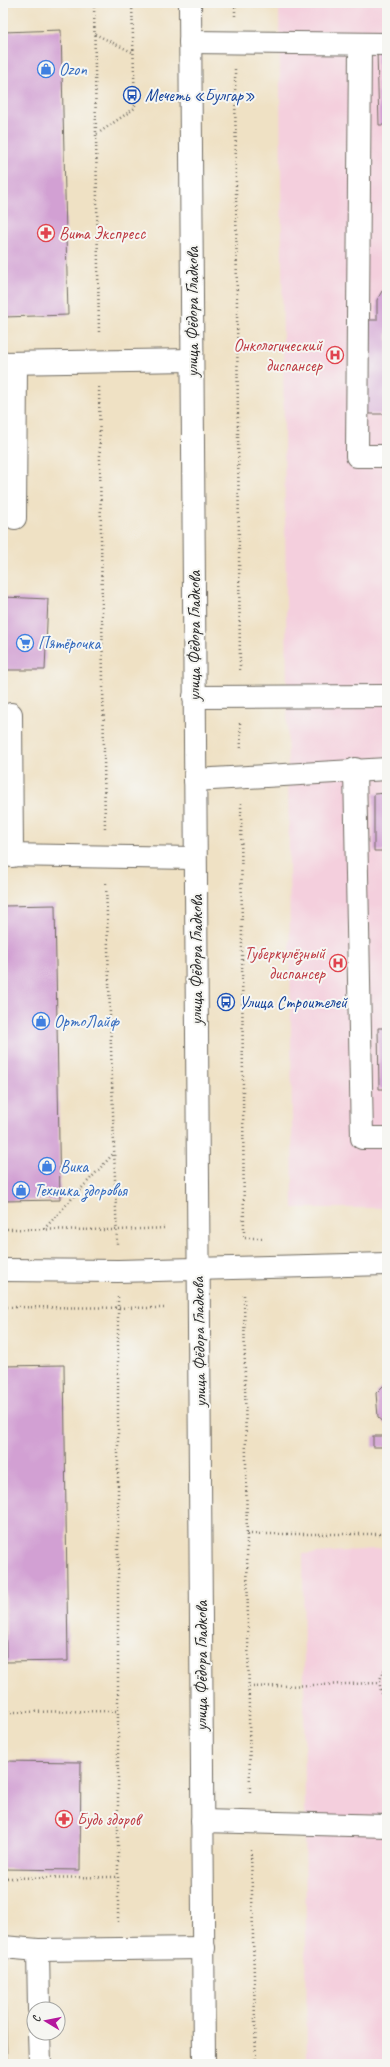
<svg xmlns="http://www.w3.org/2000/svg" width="390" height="2067" font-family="Caveat,sans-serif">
	<rect width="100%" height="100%" fill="#f6f6f2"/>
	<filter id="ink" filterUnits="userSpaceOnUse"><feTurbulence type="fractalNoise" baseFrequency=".025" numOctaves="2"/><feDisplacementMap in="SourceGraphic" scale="8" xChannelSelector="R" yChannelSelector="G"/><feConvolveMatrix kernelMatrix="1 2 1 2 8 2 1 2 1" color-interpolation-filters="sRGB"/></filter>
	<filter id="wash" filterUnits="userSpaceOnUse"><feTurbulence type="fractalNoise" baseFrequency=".012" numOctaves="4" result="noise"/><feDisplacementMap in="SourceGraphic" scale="16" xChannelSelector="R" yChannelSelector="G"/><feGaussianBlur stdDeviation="0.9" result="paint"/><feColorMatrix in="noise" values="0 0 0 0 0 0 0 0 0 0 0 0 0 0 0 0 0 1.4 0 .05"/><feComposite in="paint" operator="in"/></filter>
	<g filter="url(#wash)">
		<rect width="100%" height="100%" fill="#efe1c4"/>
		<g fill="#f4cfdd">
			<polygon points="279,3 387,3 387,1208 293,1208"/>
			<polygon points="387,1548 387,2064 307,2064 303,1554"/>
		</g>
		<g id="blocks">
			<g fill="#d2a0d3">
				<polygon points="61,30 68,315 4,317 3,32"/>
				<polygon points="377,51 387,51 387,125 379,125"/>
				<polygon points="382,291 387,291 387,414 364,414 363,320 377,320 377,300"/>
				<polygon points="3,597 48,599 45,670 3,670"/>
				<polygon points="387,793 387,851 374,851 374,794"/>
				<polygon points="55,905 60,1200 3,1201 3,906"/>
				<polygon points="378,1028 387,1028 387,1089 379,1089"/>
				<polygon points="64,1365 68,1661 6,1662 3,1366"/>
				<polygon points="387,1382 387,1425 378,1417 376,1393"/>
				<rect x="373" y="1436" width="14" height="11"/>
				<polygon points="3,1761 81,1762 80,1870 3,1869"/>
				<polygon points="3,1982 5,1982 7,2064 3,2064"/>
			</g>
		</g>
	</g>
	<g filter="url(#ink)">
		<use href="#blocks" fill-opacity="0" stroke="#706b61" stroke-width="1"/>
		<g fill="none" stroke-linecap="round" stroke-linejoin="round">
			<g stroke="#706b61" stroke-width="24">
				<g id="minor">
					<polyline points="190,3 204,2064"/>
					<polyline points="190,42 387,44"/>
					<polyline points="360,44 357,456 387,456"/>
					<polyline points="3,363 192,360"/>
					<polyline points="15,518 16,363"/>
					<polyline points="194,697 387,696"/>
					<polyline points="11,714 12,856"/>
					<polyline points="355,769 362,1138 387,1138"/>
					<polyline points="195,780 387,769"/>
					<polyline points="3,855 195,858"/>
					<polyline points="3,1270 118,1271 387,1264"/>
					<polyline points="202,1821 387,1826"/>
					<polyline points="3,1947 38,1950 204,1948"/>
					<polyline points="38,1950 39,2009"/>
					<polyline points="39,2033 40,2064"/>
				</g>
			</g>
			<g stroke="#706b61" stroke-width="2.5" stroke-dasharray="1 3" stroke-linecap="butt">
				<polyline points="94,3 99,334"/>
				<polyline points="235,16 235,3"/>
				<polyline points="95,34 134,53"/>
				<polyline points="235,69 240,670"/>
				<polyline points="97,134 135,108 132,3"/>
				<polyline points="99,387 105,830"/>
				<polyline points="240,723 241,750"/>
				<polyline points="241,803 244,1238 265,1238"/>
				<polyline points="106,883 117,1244"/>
				<polyline points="3,1229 117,1230 165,1228"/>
				<polyline points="44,1229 114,1153"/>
				<polyline points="244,1295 250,1795"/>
				<polyline points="3,1307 167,1308"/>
				<polyline points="247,1534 387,1534"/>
				<path d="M387 1667C378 1676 377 1691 387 1700"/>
				<polyline points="249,1687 380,1683"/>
				<polyline points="3,1712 118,1711"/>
				<polyline points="251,1850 256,2064"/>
				<polyline points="3,1878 118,1877"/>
				<polyline points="118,1922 118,1297"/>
			</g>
			<use href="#minor" stroke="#fff" stroke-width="22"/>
		</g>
	</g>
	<defs>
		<g id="shop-ring" transform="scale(0.9)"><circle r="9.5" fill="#f6f6f2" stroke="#3f7fe0" stroke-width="1.5"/><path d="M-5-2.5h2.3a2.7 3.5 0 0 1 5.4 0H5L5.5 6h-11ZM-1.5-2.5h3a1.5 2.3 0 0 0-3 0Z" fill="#3f7fe0"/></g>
		<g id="bus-ring" transform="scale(0.9)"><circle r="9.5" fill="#f6f6f2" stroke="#1a4fb4" stroke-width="1.5"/><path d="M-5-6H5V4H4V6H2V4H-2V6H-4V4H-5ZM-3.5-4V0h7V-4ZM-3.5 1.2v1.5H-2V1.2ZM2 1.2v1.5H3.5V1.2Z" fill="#1a4fb4"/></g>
		<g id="pharmacy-ring" transform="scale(0.9)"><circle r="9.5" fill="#f6f6f2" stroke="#e0444e" stroke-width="1.5"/><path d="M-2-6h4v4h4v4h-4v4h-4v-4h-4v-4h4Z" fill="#e0444e"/></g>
		<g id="hospital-ring" transform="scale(0.9)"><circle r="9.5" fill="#f6f6f2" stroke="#e0444e" stroke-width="1.5"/><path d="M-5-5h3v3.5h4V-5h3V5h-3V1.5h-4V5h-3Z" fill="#e0444e"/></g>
		<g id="supermarket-ring" transform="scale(0.9)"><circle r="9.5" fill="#f6f6f2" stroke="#3f7fe0" stroke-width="1.5"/><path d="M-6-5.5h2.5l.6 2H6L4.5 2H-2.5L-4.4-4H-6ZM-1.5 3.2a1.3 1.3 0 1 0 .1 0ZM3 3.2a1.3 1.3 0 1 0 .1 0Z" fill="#3f7fe0"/></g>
	</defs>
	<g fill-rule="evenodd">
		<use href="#shop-ring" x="46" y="69"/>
		<use href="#bus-ring" x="132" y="95"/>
		<use href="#pharmacy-ring" x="46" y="233"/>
		<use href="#hospital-ring" x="335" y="355"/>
		<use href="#supermarket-ring" x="25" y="643"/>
		<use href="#hospital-ring" x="338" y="963"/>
		<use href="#bus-ring" x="226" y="1002"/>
		<use href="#shop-ring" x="41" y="1021"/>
		<use href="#shop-ring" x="47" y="1166"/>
		<use href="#shop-ring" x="21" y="1190"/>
		<use href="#pharmacy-ring" x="64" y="1819"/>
	</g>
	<g text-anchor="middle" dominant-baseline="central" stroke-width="4" stroke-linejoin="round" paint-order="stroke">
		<g font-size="17" fill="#366cbe" stroke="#f6f6f2" text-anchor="start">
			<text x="59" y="69">Ozon</text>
			<text x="38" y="643">Пятёрочка</text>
			<text x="54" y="1021">ОртоЛайф</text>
			<text x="60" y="1166">Вика</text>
			<text x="34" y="1190">Техника здоровья</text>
		</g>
		<g font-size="17" fill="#164399" stroke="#f6f6f2" text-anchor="start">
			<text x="145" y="95">Мечеть «Булгар»</text>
			<text x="239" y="1002">Улица Строителей</text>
		</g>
		<g font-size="17" fill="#be3a42" stroke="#f6f6f2" text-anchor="start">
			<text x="59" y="233">Вита Экспресс</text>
			<text x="322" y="345" text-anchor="end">Онкологический<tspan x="322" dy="20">диспансер</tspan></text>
			<text x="325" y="953" text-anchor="end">Туберкулёзный<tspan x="325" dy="20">диспансер</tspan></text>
			<text x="77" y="1819">Будь здоров</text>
		</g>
		<g font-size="17" fill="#2b2b2b" stroke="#f6f6f2">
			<text transform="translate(192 312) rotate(-90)">улица Фёдора Гладкова</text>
			<text transform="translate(194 636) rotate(-90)">улица Фёдора Гладкова</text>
			<text transform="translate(196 960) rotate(-90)">улица Фёдора Гладкова</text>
			<text transform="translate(199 1342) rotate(-91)">улица Фёдора Гладкова</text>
			<text transform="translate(201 1666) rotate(-90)">улица Фёдора Гладкова</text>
		</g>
	</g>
	<rect width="390" height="2067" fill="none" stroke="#f6f6f2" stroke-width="16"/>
	<g transform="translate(46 2021) rotate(280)"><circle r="19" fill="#f6f6f2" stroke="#a5a5a2"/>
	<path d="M0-3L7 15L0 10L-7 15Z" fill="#b5179e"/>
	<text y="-6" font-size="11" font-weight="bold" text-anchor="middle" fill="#2b2b2b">С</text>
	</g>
</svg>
